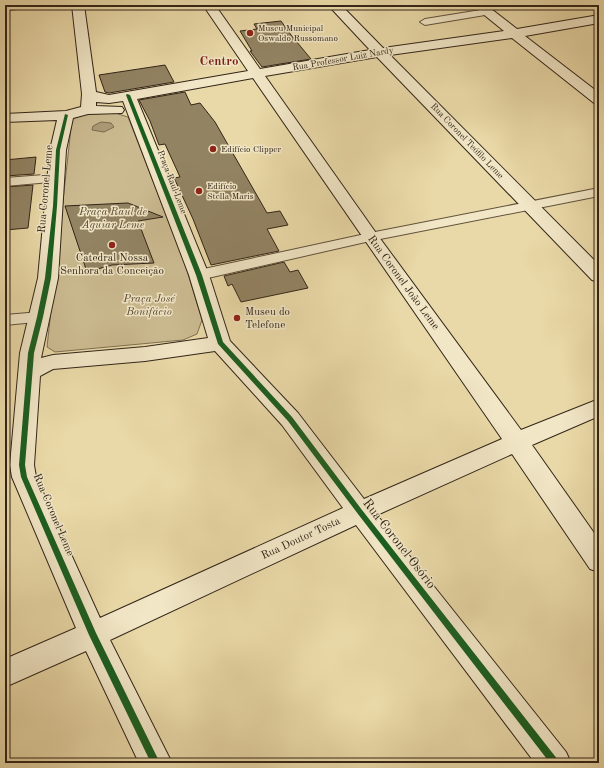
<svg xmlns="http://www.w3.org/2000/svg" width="604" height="768" font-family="'Old Standard TT',serif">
	<rect width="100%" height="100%" fill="#ead9a8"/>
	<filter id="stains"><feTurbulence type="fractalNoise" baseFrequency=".005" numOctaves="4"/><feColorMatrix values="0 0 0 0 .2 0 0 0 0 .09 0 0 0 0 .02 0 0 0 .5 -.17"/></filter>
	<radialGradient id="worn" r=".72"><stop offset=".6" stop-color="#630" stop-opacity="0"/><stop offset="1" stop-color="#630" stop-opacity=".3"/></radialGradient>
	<polygon fill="#cbba90" stroke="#7e7054" points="115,113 128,117 184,261 202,320 197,334 183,340 55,352 47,347 72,119 87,114"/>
	<polygon fill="#ab9c77" stroke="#7b6c51" points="101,122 111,123 114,127 104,132 92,130 93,126"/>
	<g fill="#928363" stroke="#322518">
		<polygon points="281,21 291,35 311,59 262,67 250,51 252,51 240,31 257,29 254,24"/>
		<polygon points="165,65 174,82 109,93 105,92 99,75"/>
		<polygon points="185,92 191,105 200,103 215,122 267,213 280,211 288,225 267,229 279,251 211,265 193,219 174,178 180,177 165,144 159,145 150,121 139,100"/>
		<polygon points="36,157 34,174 5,176 5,160"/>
		<polygon points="33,185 28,228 5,230 5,187"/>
		<polygon points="128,203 163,217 138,221 154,263 112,265 87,272 65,206"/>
		<polygon points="284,262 290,272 298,270 308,288 241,302 232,284 228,286 224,276"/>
	</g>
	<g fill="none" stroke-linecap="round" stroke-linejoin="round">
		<g stroke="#60523c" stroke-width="2">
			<g id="street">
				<polygon points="5,5 37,5 32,8 5,10"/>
				<polygon points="487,9 492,12 491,14 425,25 420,22 425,19"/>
				<polygon points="57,174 62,175 64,178 62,181 5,186 5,178"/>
				<polygon points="599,188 599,196 370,241 199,280 193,278 191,275 193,272 199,270 370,233"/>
				<polygon points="40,312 46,313 48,317 46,321 5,325 5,315"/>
			</g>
		</g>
		<g stroke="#322518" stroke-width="2">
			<path id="secondary" d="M72 5H84L96 92 109 95 248 71 203 5H215L260 69 370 50 328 5H341L383 48 504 31 472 5H486L517 29 599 15V23L525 36 599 93V104L594 103 512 38 390 55 599 265V282L592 280 377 57 265 76 376 233 521 430 599 399V416L532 445 599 540V572L590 569 512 454 377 515 566 752 571 763H535L356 525 110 640 172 763H139L86 651 5 687V659L76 628 12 477 10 465 20 353 38 278 50 150 57 120 5 122V114L66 111 81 107 82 94ZM253 78 502 439 364 499 298 413 230 341 209 275 137 99ZM123 101 189 275 208 338 145 347 53 355 41 358 58 278 66 150 73 118 88 114 122 113 124 110 122 107 96 106V102L109 103ZM215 351 282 425 343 508 100 618 36 477 34 465 40 376 53 369 145 361Z"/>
		</g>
		<use href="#street" fill="#f1e6c6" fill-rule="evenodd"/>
		<use href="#secondary" fill="#f1e6c6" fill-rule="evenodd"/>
		<g stroke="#f1e6c6" stroke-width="2">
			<g id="cycleway">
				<polygon points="127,94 130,95 202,275 223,342 292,417 362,510 558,760 559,763 550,763 358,514 288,421 218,344 196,275 126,95"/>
				<polygon points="65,114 68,115 60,150 57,206 51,278 43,317 34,353 25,465 27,477 96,633 160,763 151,763 89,635 21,477 19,465 28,353 37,317 45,278 53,206 56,150"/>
			</g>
		</g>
		<use href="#cycleway" fill="#1b5e20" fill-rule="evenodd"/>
	</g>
	<g fill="#8f2418" stroke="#f1e6c6" stroke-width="1.5">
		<circle cx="250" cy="33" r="4"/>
		<circle cx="213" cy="149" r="4"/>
		<circle cx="199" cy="191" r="4"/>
		<circle cx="112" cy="245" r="4"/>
		<circle cx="237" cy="318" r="4"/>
	</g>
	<g text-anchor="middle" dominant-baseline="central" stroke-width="3" stroke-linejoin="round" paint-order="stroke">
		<g font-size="9" fill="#322518" stroke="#f1e6c6" text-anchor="start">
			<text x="258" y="28">Museu Municipal<tspan x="258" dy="10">Oswaldo Russomano</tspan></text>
			<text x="221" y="149">Edifício Clipper</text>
			<text x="207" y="186">Edifício<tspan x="207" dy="10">Stella Maris</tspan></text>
		</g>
		<g font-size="9" fill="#322518" stroke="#f1e6c6">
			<text transform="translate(343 59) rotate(-10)">Rua Professor Luiz Nardy</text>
			<text transform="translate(467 141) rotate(46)">Rua Coronel Teófilo Leme</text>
			<text transform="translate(172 182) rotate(69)">Praça Raul Leme</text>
		</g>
		<g font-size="11" fill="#322518" stroke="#f1e6c6">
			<text transform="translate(46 189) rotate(-85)">Rua Coronel Leme</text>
			<text transform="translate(403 283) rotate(54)">Rua Coronel João Leme</text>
			<text transform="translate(53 515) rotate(67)">Rua Coronel Leme</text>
			<text transform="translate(301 539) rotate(-25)">Rua Doutor Tosta</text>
		</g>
		<g font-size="11" font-style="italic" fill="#584a36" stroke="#f1e6c6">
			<text x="113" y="212">Praça Raul de<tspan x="113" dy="13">Aguiar Leme</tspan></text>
			<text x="149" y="299">Praça José<tspan x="149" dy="13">Bonifácio</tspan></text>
		</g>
		<g font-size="11" fill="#322518" stroke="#f1e6c6">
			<text x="112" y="258">Catedral Nossa<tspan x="112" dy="13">Senhora da Conceição</tspan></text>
			<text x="245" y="312" text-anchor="start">Museu do<tspan x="245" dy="13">Telefone</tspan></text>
		</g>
		<g font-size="13" font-weight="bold" fill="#7a1f14" stroke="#f1e6c6">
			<text x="219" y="61">Centro</text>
		</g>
		<g font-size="13" fill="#322518" stroke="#f1e6c6">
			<text transform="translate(399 544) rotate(52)">Rua Coronel Osório</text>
		</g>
	</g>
	<rect width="604" height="768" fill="none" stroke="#ead9a8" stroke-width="20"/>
	<rect x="6" y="6" width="592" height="756" fill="none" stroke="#322518" stroke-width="2"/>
	<rect x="10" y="10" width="584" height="748" fill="none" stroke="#322518"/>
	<rect width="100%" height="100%" filter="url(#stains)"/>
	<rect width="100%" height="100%" fill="url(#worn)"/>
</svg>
